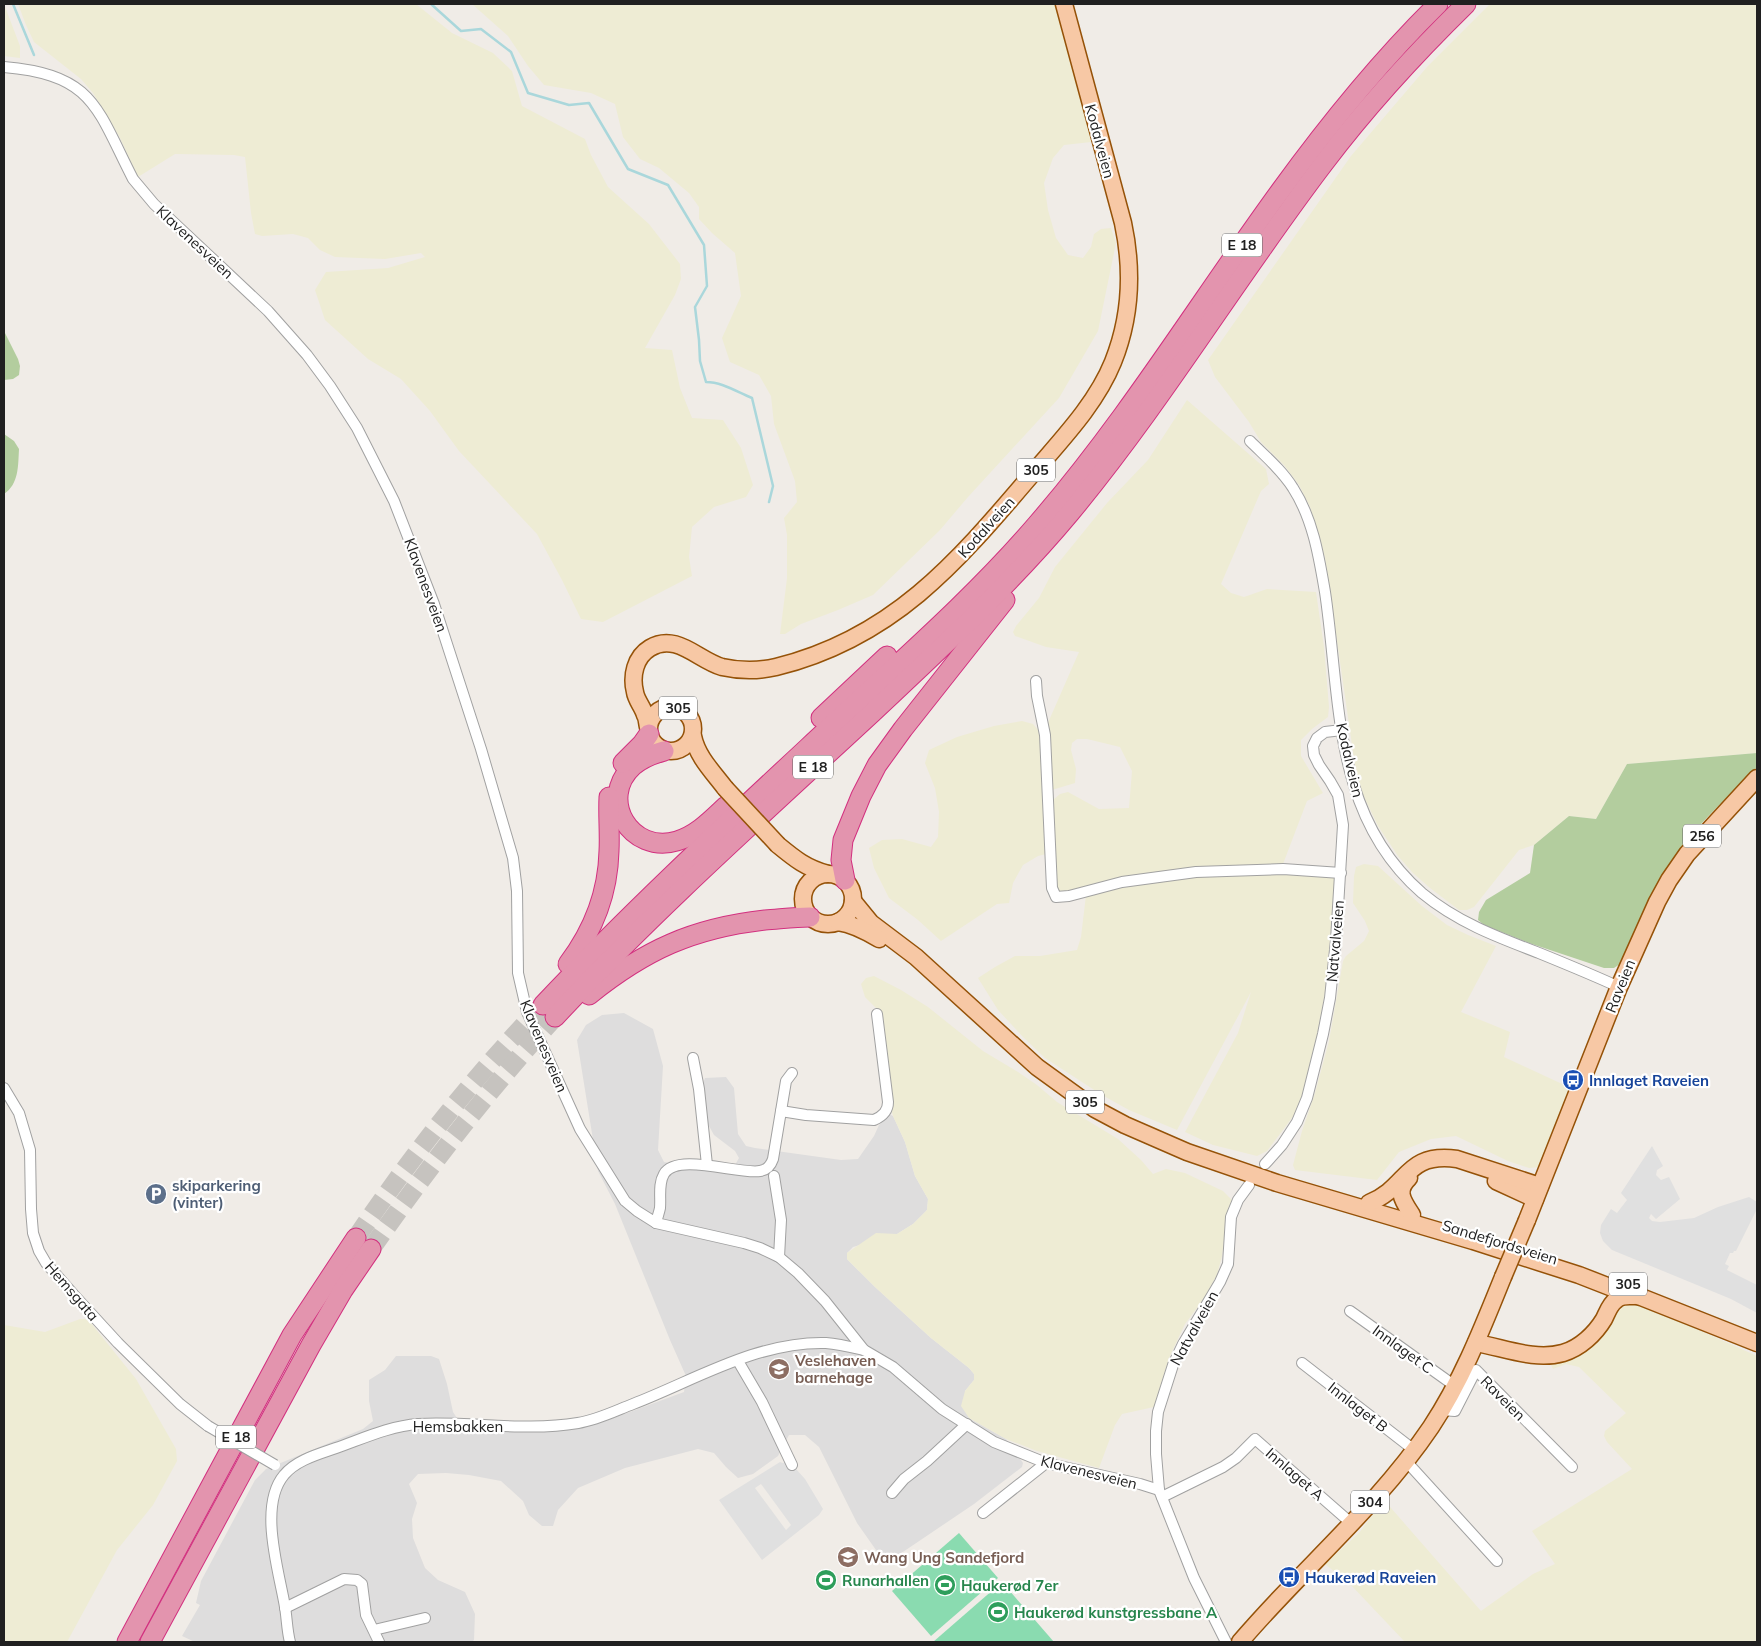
<svg xmlns="http://www.w3.org/2000/svg" width="1761" height="1646" font-family="Mulish,sans-serif">
	<rect width="100%" height="100%" fill="#f0ece7"/>
	<polygon fill="#dedddd" points="624,1013 653,1029 663,1066 658,1150 664,1162 675,1164 735,1165 739,1158 735,1151 714,1135 699,1108 699,1094 705,1078 726,1077 734,1088 738,1134 746,1146 755,1148 841,1160 858,1159 874,1136 879,1125 889,1114 893,1116 905,1142 915,1176 928,1199 927,1210 913,1224 897,1234 853,1247 847,1253 847,1259 875,1287 931,1338 969,1368 974,1374 974,1380 965,1391 969,1418 1006,1439 1023,1463 1022,1467 974,1504 894,1558 886,1558 876,1550 857,1523 819,1447 805,1435 789,1435 778,1456 753,1474 738,1478 726,1467 714,1453 698,1449 625,1468 578,1488 558,1510 553,1526 542,1526 529,1515 523,1501 501,1481 469,1475 446,1473 418,1474 409,1484 417,1503 412,1519 413,1538 425,1568 438,1580 465,1592 475,1614 474,1640 472,1642 195,1642 182,1636 200,1605 196,1603 201,1581 255,1480 266,1469 363,1429 373,1421 369,1401 369,1380 385,1370 396,1356 431,1356 439,1359 447,1384 453,1412 459,1421 485,1430 540,1432 600,1423 684,1392 686,1376 670,1340 615,1204 598,1171 577,1040 586,1025 602,1015"/>
	<g fill="#eeecd4">
		<polygon points="4,4 20,46 20,58 4,56"/>
		<polygon points="18,4 416,4 452,33 493,53 512,71 522,106 585,139 591,155 608,187 649,224 680,264 681,279 675,295 645,348 672,350 680,388 692,418 723,420 741,448 753,485 746,497 714,507 692,527 689,557 692,576 603,622 581,619 562,580 537,534 459,451 430,411 401,379 368,359 325,320 315,290 326,272 388,268 425,257 421,253 385,259 335,257 320,250 308,238 293,234 262,236 255,234 251,213 245,157 234,155 175,154 138,177 119,136 93,93 81,79 34,42 26,25"/>
		<polygon points="472,4 1058,4 1090,129 1091,142 1064,145 1053,158 1044,183 1048,210 1056,238 1068,255 1083,258 1091,247 1094,234 1101,229 1111,228 1116,243 1098,331 1059,398 968,497 940,530 873,595 838,610 801,624 785,634 780,634 787,578 787,535 784,518 797,502 795,481 774,424 771,396 759,375 730,362 722,338 741,296 735,253 712,233 699,219 699,207 689,193 659,168 640,159 623,137 615,104 591,93 544,85 528,66 508,36"/>
		<polygon points="1490,4 1757,4 1757,753 1627,764 1596,819 1569,816 1534,845 1519,850 1474,907 1467,910 1459,910 1430,888 1413,873 1398,856 1378,826 1364,797 1357,778 1354,759 1325,558 1310,507 1299,485 1284,465 1261,442 1249,422 1215,377 1208,360 1351,156 1427,67"/>
		<polygon points="1187,400 1266,469 1269,484 1261,491 1221,584 1231,593 1244,597 1267,589 1316,592 1324,647 1329,707 1328,717 1312,729 1301,740 1301,756 1323,793 1307,801 1283,864 1194,868 1061,893 1057,891 1053,800 1060,794 1068,792 1099,809 1129,808 1132,771 1120,747 1087,739 1077,739 1072,743 1071,750 1076,769 1075,783 1052,790 1047,725 1079,652 1046,647 1015,636 1013,632 1016,626 1039,598 1055,567 1107,503 1148,460"/>
		<polygon points="1022,721 1033,724 1040,732 1046,854 1038,856 1023,865 1013,883 1009,903 997,904 941,941 918,920 889,898 874,868 869,848 882,840 902,839 931,847 938,837 939,812 935,788 925,763 929,750 957,737 994,726"/>
		<polygon points="1364,864 1378,866 1422,906 1447,925 1468,935 1496,946 1461,1012 1510,1032 1504,1057 1573,1089 1541,1167 1529,1168 1508,1161 1456,1136 1431,1139 1399,1152 1377,1180 1295,1170 1293,1165 1302,1131 1315,1093 1329,1041 1343,961 1346,956 1364,941 1369,931 1365,921 1353,903 1354,876 1356,867"/>
		<polygon points="1300,873 1336,878 1325,992 1316,1041 1305,1090 1294,1115 1283,1130 1267,1151 1257,1156 1213,1145 1185,1132 1238,1033 1251,992 1177,1130 1129,1110 1102,1095 1045,1058 1023,1037 998,1010 978,978 995,967 1015,956 1040,956 1077,950 1081,937 1086,895 1158,881 1195,876"/>
		<polygon points="874,976 901,990 928,1007 983,1051 1018,1072 1037,1085 1057,1102 1118,1139 1141,1160 1153,1174 1166,1169 1185,1173 1223,1191 1232,1200 1228,1209 1222,1256 1217,1275 1203,1300 1185,1324 1169,1358 1154,1407 1122,1414 1115,1425 1099,1468 1037,1451 1006,1439 969,1418 961,1406 965,1391 974,1380 974,1374 969,1368 931,1338 875,1287 847,1259 847,1253 876,1233 897,1234 913,1224 927,1210 928,1199 915,1176 905,1142 893,1116 884,1081 879,1011 865,997 861,984 866,978"/>
		<polygon points="1641,1304 1757,1356 1757,1642 1405,1642 1350,1584 1325,1564 1359,1533 1384,1500 1481,1611 1533,1574 1555,1564 1532,1531 1632,1469 1607,1442 1604,1436 1605,1431 1626,1413 1579,1367 1566,1364 1553,1369 1550,1363 1567,1360 1584,1351 1621,1305"/>
		<polygon points="80,1319 86,1319 90,1322 136,1379 176,1449 177,1461 153,1505 117,1550 67,1642 4,1642 4,1325 45,1332"/>
	</g>
	<g fill="#b3cd9e">
		<polygon points="4,331 18,359 20,366 19,375 13,379 4,380"/>
		<path d="M4 434 14 441 19 449C18 466 19 484 4 494Z"/>
		<path d="M1757 753V767C1736 789 1713 810 1693 833 1660 871 1640 918 1620 964L1614 968H1604L1529 943 1484 925 1478 920 1479 912 1486 900 1530 873 1534 845 1569 816 1596 819 1627 764Z"/>
	</g>
	<g fill="#8adbb0">
		<polygon points="959,1533 998,1578 931,1636 892,1591"/>
		<polygon points="1002,1582 1054,1642 933,1642"/>
	</g>
	<g fill="#e0e0e0" fill-rule="evenodd">
		<polygon points="1652,1146 1663,1166 1657,1170 1656,1175 1661,1180 1669,1177 1680,1199 1656,1219 1651,1214 1649,1218 1652,1221 1660,1222 1694,1218 1718,1207 1749,1197 1757,1202 1757,1209 1736,1251 1734,1251 1733,1253 1730,1253 1725,1264 1729,1266 1727,1270 1757,1285 1757,1313 1731,1299 1612,1250 1603,1241 1600,1233 1601,1225 1611,1209 1617,1213 1627,1200 1621,1193"/>
		<path d="M788 1460 805 1479 823 1509 819 1515 762 1560 719 1500 780 1462 783 1463ZM761 1484 791 1525 786 1530 755 1488Z"/>
	</g>
	<g fill="none" stroke-linecap="round" stroke-linejoin="round">
		<g stroke="#aad7db" stroke-width="2.5">
			<polyline points="13,4 34,55"/>
			<path d="M431 4 461 31 481 29 511 52 528 93 569 105 589 103 628 169 668 185 704 245 707 286 695 307 699 340 700 361 706 382C722 382 737 392 752 398L773 486 769 502"/>
		</g>
		<g stroke="#c6c3bf" stroke-width="19" stroke-dasharray="19 9" stroke-linecap="butt">
			<path d="M356 1238C413 1154 473 1078 543 1005"/>
			<path d="M371 1249C428 1168 488 1090 555 1017"/>
		</g>
		<g stroke="#a1a1a1" stroke-width="12">
			<g id="minor">
				<path d="M4 67C94 75 96 107 133 179L154 204 268 311 307 355 330 386 357 428 394 501 434 604 481 749 513 858 517 891 518 973 527 1012 580 1129 625 1201 637 1211 656 1223 744 1243 760 1248 779 1257 798 1273 825 1301 864 1350 893 1367 942 1409 994 1442 1046 1463 1140 1484 1159 1490"/>
				<path d="M1250 441C1265 456 1282 470 1293 488 1313 519 1319 557 1325 592 1341 699 1332 815 1422 893 1457 922 1497 937 1539 953 1566 964 1593 975 1619 987"/>
				<polyline points="1036,681 1037,696 1045,735 1052,888 1056,897 1069,896 1122,882 1196,872 1283,869 1341,873"/>
				<polyline points="693,1058 699,1089 707,1165"/>
				<polyline points="4,1088 19,1113 30,1150 31,1209 33,1233 39,1251 46,1263 74,1295 118,1343 180,1404 208,1426"/>
				<path d="M781 1111 806 1115 874 1120C883 1116 888 1111 888 1102L877 1014"/>
				<polyline points="1265,1164 1282,1145 1297,1122 1307,1098 1323,1034 1330,998 1336,940 1343,825 1338,795 1330,781 1319,765 1314,755 1313,746 1317,738 1325,732 1342,730"/>
				<polyline points="774,1176 781,1220 779,1257"/>
				<path d="M656 1223C657 1218 659 1213 660 1208 661 1197 658 1184 664 1174 677 1152 740 1175 760 1171 767 1170 771 1165 773 1159L786 1081 792 1073"/>
				<polyline points="1350,1311 1455,1386"/>
				<polyline points="738,1361 762,1402 792,1465"/>
				<polyline points="1302,1363 1414,1450"/>
				<polyline points="1441,1410 1455,1411 1476,1370 1572,1467"/>
				<polyline points="1406,1461 1497,1561"/>
				<polyline points="892,1493 904,1479 927,1461 967,1424"/>
				<polyline points="1162,1497 1223,1467 1236,1458 1255,1439 1351,1523"/>
				<polyline points="983,1513 1046,1463"/>
				<polyline points="285,1608 344,1579 357,1580 362,1584 366,1615 379,1642"/>
				<polyline points="374,1630 425,1618"/>
				<path d="M290 1642C287 1631 287 1619 285 1607 279 1571 258 1506 284 1475 296 1460 319 1454 336 1448 362 1439 390 1426 418 1424 471 1421 525 1432 578 1423 597 1420 615 1411 633 1404 695 1380 758 1341 826 1343 839 1344 851 1347 864 1350"/>
				<polyline points="1226,1642 1194,1578 1159,1490 1156,1454 1156,1431 1158,1412 1173,1365 1183,1344 1220,1282 1228,1264 1231,1217 1238,1200 1249,1185"/>
			</g>
		</g>
		<g stroke="#955208" stroke-width="19">
			<g id="primary">
				<circle cx="671" cy="729" r="22"/>
				<path d="M648 727C647 723 647 718 645 715 643 707 636 700 635 692 631 676 635 657 650 648 676 632 698 660 722 667 740 671 759 671 776 667 894 638 958 561 1033 473 1062 439 1096 404 1113 362 1131 317 1133 270 1123 223L1064 4"/>
				<path d="M693 736C697 756 712 771 725 788"/>
				<path d="M778 845C795 859 806 868 828 874"/>
				<circle cx="828" cy="899" r="25"/>
				<polyline points="853,901 871,923 916,957 1037,1067 1095,1109 1125,1125 1187,1152 1277,1183 1473,1241 1579,1275 1620,1291 1641,1297 1757,1343"/>
				<path d="M838 922C853 924 866 931 879 939"/>
				<path d="M1409 1178C1395 1191 1403 1201 1412 1215"/>
				<polyline points="1496,1181 1535,1199"/>
				<path d="M1369 1203C1409 1187 1404 1152 1457 1159L1540 1186"/>
				<polyline points="1527,1220 1619,987 1657,902 1669,880 1687,854 1757,778"/>
				<path d="M1476 1343C1505 1348 1535 1361 1563 1353 1580 1348 1595 1334 1604 1319 1607 1313 1610 1304 1616 1300 1621 1295 1627 1296 1634 1296"/>
				<path d="M1240 1642C1302 1569 1377 1507 1431 1427 1462 1380 1482 1329 1503 1277"/>
			</g>
		</g>
		<g stroke="#d2307f" stroke-width="21">
			<g id="motorway">
				<polyline points="821,718 887,656"/>
				<path d="M664 751C653 754 642 758 633 766 597 799 631 855 677 841 697 835 711 820 726 806"/>
				<polyline points="623,763 642,744 649,734"/>
				<polyline points="845,880 841,860 843,840 861,796 877,765 903,729 1005,600"/>
				<path d="M568 964C593 931 608 893 609 851 610 833 608 815 609 797"/>
				<path d="M589 995C645 950 693 928 765 920 780 919 795 917 810 917"/>
				<path d="M543 1005C639 903 742 809 845 713 911 652 979 592 1038 523 1128 419 1200 301 1281 190 1329 124 1380 61 1438 4"/>
				<path d="M555 1017C655 910 765 812 872 713 940 649 1010 585 1070 513 1162 402 1237 277 1324 163 1367 106 1415 54 1466 4"/>
				<polyline points="127,1642 292,1335 356,1238"/>
				<polyline points="150,1642 311,1345 343,1290 371,1249"/>
			</g>
		</g>
		<use href="#minor" stroke="#fff" stroke-width="10"/>
		<use href="#primary" stroke="#f7c8a5" stroke-width="16"/>
		<use href="#motorway" stroke="#e394ae" stroke-width="19"/>
		<g stroke="#a1a1a1" stroke-width="12" stroke-linecap="butt">
			<polyline id="minor-bridge" points="208,1426 275,1465"/>
		</g>
		<g stroke="#955208" stroke-width="19" stroke-linecap="butt">
			<g id="primary-bridge">
				<polyline points="725,788 778,845"/>
				<polyline points="1503,1277 1527,1220"/>
			</g>
		</g>
		<use href="#minor-bridge" stroke="#fff" stroke-width="10"/>
		<use href="#primary-bridge" stroke="#f7c8a5" stroke-width="16"/>
	</g>
	<defs>
		<g id="bus-disc" transform="scale(1.125)"><circle r="9.5" fill="#1a4fb4" stroke="#fff"/><path d="M-5-6H5V4H4V6H2V4H-2V6H-4V4H-5ZM-3.5-4V0h7V-4ZM-3.5 1.2v1.5H-2V1.2ZM2 1.2v1.5H3.5V1.2Z" fill="#fff"/></g>
		<g id="parking-disc" transform="scale(1.125)"><circle r="9.5" fill="#5c6f8a" stroke="#fff"/><path d="M-3.5-5.5H1a3.5 3.5 0 0 1 0 7H-1V5.5H-3.5ZM-1-3.4V-.6H.8a1.4 1.4 0 0 0 0-2.8Z" fill="#fff"/></g>
		<g id="school-disc" transform="scale(1.125)"><circle r="9.5" fill="#8d6e63" stroke="#fff"/><path d="M0-5L7-2L0 1L-7-2ZM-4 1L0 2.5L4 1V4Q0 6-4 4Z" fill="#fff"/></g>
		<g id="stadium-disc" transform="scale(1.125)"><circle r="9.5" fill="#2e9e5b" stroke="#fff"/><path d="M0-5a6.5 5 0 1 0 0 10a6.5 5 0 1 0 0-10ZM-3.5-1.8h7v3.6h-7Z" fill="#fff"/></g>
	</defs>
	<g fill-rule="evenodd">
		<use href="#bus-disc" x="1573" y="1080"/>
		<use href="#parking-disc" x="156" y="1194"/>
		<use href="#school-disc" x="779" y="1369"/>
		<use href="#school-disc" x="848" y="1557"/>
		<use href="#bus-disc" x="1289" y="1577"/>
		<use href="#stadium-disc" x="826" y="1580"/>
		<use href="#stadium-disc" x="945" y="1585"/>
		<use href="#stadium-disc" x="998" y="1612"/>
	</g>
	<g text-anchor="middle" dominant-baseline="central" stroke-width="4.5" stroke-linejoin="round" paint-order="stroke">
		<g fill="#fff" stroke="#636363" stroke-width="1">
			<rect x="1222" y="233.5" width="40" height="23" rx="4"/>
			<rect x="1017" y="458.5" width="38" height="23" rx="4"/>
			<rect x="659" y="696.5" width="38" height="23" rx="4"/>
			<rect x="793" y="755.5" width="40" height="23" rx="4"/>
			<rect x="1683" y="824.5" width="38" height="23" rx="4"/>
			<rect x="1066" y="1090.5" width="38" height="23" rx="4"/>
			<rect x="1609" y="1272.5" width="38" height="23" rx="4"/>
			<rect x="216" y="1425.5" width="40" height="23" rx="4"/>
			<rect x="1351" y="1490.5" width="38" height="23" rx="4"/>
		</g>
		<g font-size="14" font-weight="bold" fill="#202020">
			<text x="1242" y="245">E 18</text>
			<text x="1036" y="470">305</text>
			<text x="678" y="708">305</text>
			<text x="813" y="767">E 18</text>
			<text x="1702" y="836">256</text>
			<text x="1085" y="1102">305</text>
			<text x="1628" y="1284">305</text>
			<text x="236" y="1437">E 18</text>
			<text x="1370" y="1502">304</text>
		</g>
		<g font-size="15" fill="#202020" stroke="#fff">
			<text transform="translate(1100 141) rotate(75)">Kodalveien</text>
			<text transform="translate(195 242) rotate(43)">Klavenesveien</text>
			<text transform="translate(986 527) rotate(-48)">Kodalveien</text>
			<text transform="translate(426 585) rotate(70)">Klavenesveien</text>
			<text transform="translate(1350 760) rotate(77)">Kodalveien</text>
			<text transform="translate(1335 941) rotate(-85)">Natvalveien</text>
			<text transform="translate(1620 986) rotate(-68)">Raveien</text>
			<text transform="translate(544 1046) rotate(67)">Klavenesveien</text>
			<text transform="translate(1500 1242) rotate(17)">Sandefjordsveien</text>
			<text transform="translate(72 1291) rotate(49)">Hemsgata</text>
			<text transform="translate(1194 1328) rotate(-61)">Natvalveien</text>
			<text transform="translate(1403 1349) rotate(36)">Innlaget C</text>
			<text transform="translate(1503 1398) rotate(45)">Raveien</text>
			<text transform="translate(1358 1407) rotate(38)">Innlaget B</text>
			<text x="458" y="1426">Hemsbakken</text>
			<text transform="translate(1089 1472) rotate(14)">Klavenesveien</text>
			<text transform="translate(1295 1474) rotate(41)">Innlaget A</text>
		</g>
		<g font-size="15" font-weight="bold" fill="#164399" stroke="#fff" text-anchor="start">
			<text x="1589" y="1080">Innlaget Raveien</text>
			<text x="1305" y="1577">Haukerød Raveien</text>
		</g>
		<g font-size="15" font-weight="bold" fill="#4e5e75" stroke="#fff" text-anchor="start">
			<text x="172" y="1185">skiparkering<tspan x="172" dy="17">(vinter)</tspan></text>
		</g>
		<g font-size="15" font-weight="bold" fill="#785e54" stroke="#fff" text-anchor="start">
			<text x="795" y="1360">Veslehaven<tspan x="795" dy="17">barnehage</tspan></text>
			<text x="864" y="1557">Wang Ung Sandefjord</text>
		</g>
		<g font-size="15" font-weight="bold" fill="#27864d" stroke="#fff" text-anchor="start">
			<text x="842" y="1580">Runarhallen</text>
			<text x="961" y="1585">Haukerød 7er</text>
			<text x="1014" y="1612">Haukerød kunstgressbane A</text>
		</g>
	</g>
	<rect width="1761" height="1646" fill="none" stroke="#202020" stroke-width="10"/>
</svg>
